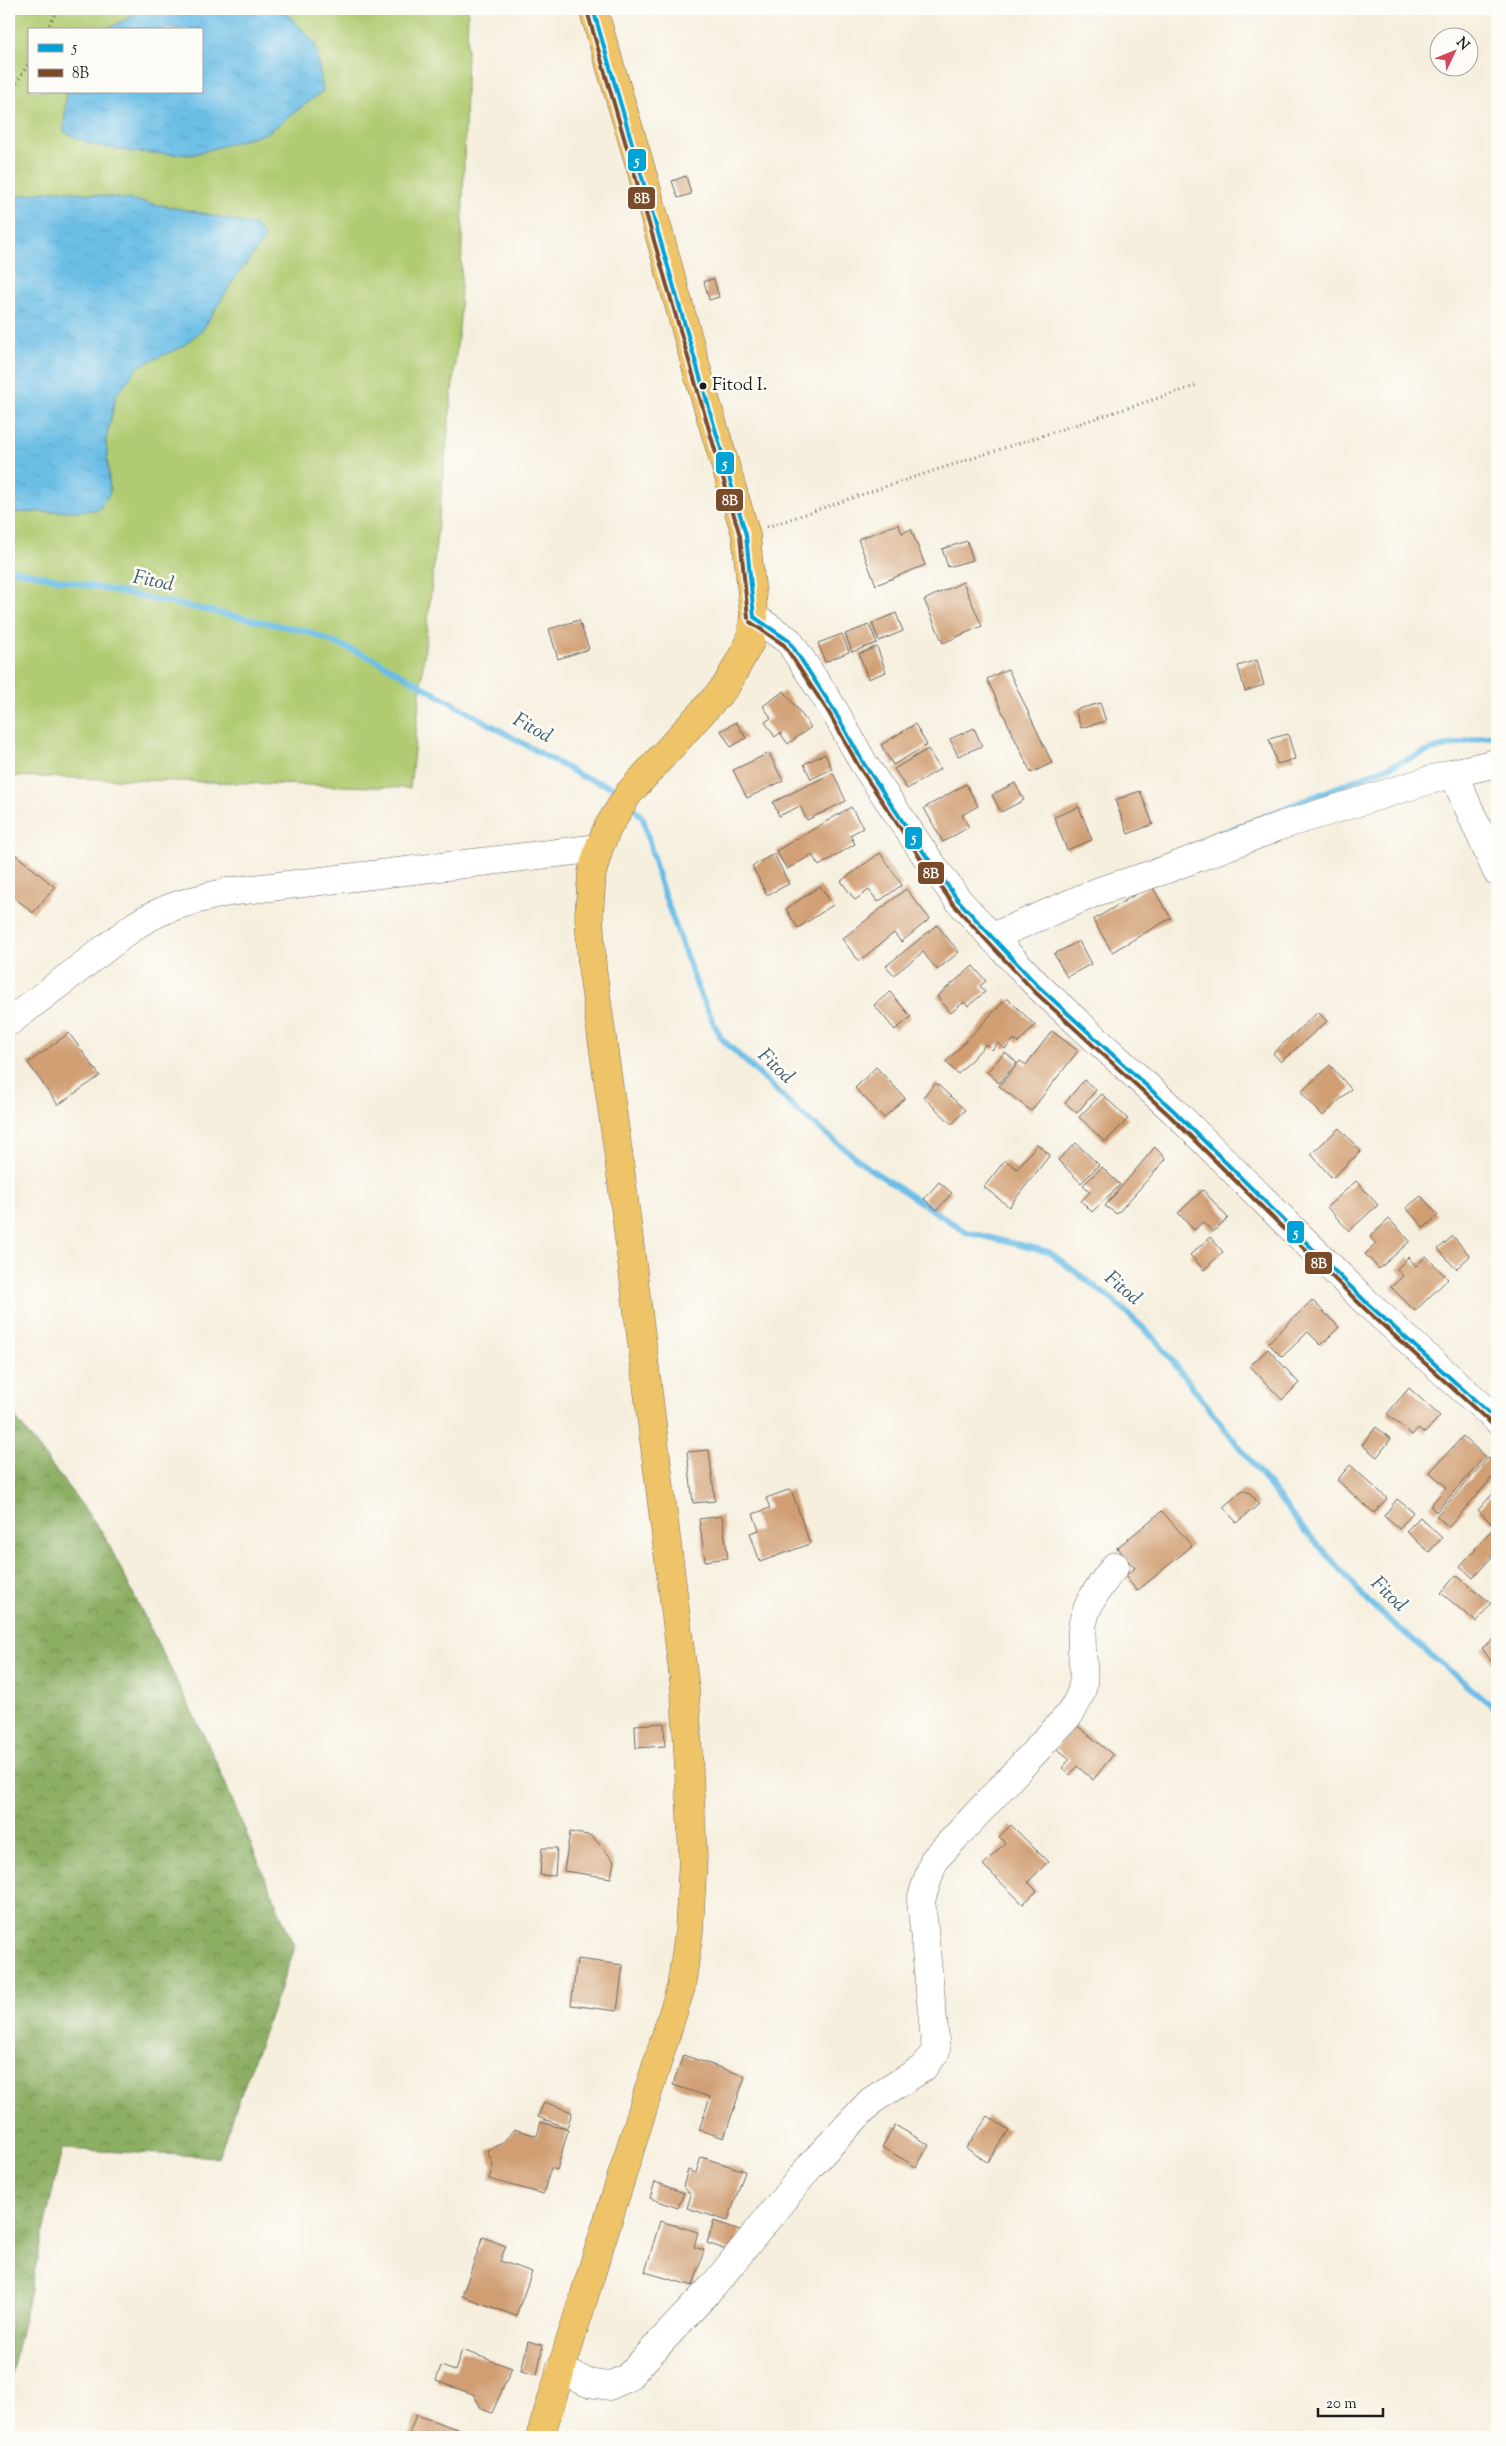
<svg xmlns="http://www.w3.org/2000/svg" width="1506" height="2446" font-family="'Sorts Mill Goudy',serif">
	<defs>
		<pattern id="forest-crowns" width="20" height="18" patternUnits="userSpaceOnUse" patternTransform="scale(1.25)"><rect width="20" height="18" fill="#8caf63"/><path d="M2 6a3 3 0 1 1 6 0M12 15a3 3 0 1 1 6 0" fill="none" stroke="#728e51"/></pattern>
		<pattern id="water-ripples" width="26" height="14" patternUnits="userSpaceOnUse" patternTransform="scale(1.25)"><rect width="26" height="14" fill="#6abee6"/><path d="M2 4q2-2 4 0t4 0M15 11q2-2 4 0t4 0" fill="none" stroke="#5ba3c5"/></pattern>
	</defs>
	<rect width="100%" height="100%" fill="#fdfcf7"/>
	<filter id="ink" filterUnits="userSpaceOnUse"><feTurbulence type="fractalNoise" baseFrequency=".02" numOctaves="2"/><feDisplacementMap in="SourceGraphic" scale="10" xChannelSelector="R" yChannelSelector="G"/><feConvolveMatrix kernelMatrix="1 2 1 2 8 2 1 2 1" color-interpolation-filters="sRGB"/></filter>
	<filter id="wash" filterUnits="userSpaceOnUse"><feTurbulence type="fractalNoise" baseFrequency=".0096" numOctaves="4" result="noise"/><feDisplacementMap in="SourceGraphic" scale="20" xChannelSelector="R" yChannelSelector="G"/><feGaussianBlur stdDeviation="1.12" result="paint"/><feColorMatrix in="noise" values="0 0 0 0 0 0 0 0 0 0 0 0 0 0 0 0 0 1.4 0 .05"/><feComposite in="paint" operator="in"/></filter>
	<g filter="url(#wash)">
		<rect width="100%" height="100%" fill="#f6efde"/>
		<path fill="#b0cb71" stroke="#667446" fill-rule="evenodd" d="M9 9H468L460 318 410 788 9 776ZM29 29H201V91H29Z"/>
		<polygon fill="url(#forest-crowns)" stroke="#546640" points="9,1409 103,1533 211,1750 295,1948 218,2157 62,2149 9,2384"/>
		<g fill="url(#water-ripples)" stroke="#436d81">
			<polygon points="146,9 279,9 284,11 315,43 323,91 267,133 191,155 133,152 90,144 64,132 66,91 201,91 201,29 107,29"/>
			<path d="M59 190C126 198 191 209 256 226L265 239 235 278 203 329 182 347 139 366 116 395 106 440 110 493 98 510 9 513V197Z"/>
		</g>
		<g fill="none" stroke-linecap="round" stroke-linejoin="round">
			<g stroke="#6abee6" stroke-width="6">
				<polyline points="9,569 306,631 374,659 581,776 612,787 620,795"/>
				<polyline points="629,804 643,818 659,880 698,989 721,1038 799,1112 870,1169 966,1232 1049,1252 1114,1301 1156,1340 1301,1526 1375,1608 1497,1710"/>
				<polyline points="1205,840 1431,750 1497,734"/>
			</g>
		</g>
		<g id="blocks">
			<g fill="#d09e72">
				<polygon points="686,176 691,194 678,198 672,181"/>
				<polygon points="714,279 719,297 709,300 704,281"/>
				<polygon points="898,524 902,533 911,529 925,565 876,585 858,539"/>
				<polygon points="967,541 973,560 948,567 942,549"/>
				<polygon points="963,582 982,626 943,643 924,600"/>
				<polygon points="896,613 903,631 879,641 872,623"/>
				<polygon points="579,620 589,649 558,659 549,629"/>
				<polygon points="869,625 877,643 852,652 845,634"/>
				<polygon points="842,634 849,652 825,662 818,643"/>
				<polygon points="877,647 886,672 868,679 859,654"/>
				<polygon points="1257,660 1264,685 1245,691 1238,666"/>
				<polygon points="1008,669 1052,763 1031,773 987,679"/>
				<polygon points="784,691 811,727 788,744 780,733 775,737 765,722 771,718 763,706"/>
				<polygon points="1100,703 1106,721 1081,728 1075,710"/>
				<polygon points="736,722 746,738 731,747 721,731"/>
				<polygon points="915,724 927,745 893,765 881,745"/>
				<polygon points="974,728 982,746 958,756 950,739"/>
				<polygon points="1288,734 1295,759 1277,764 1269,739"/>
				<polygon points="928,749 940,769 907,789 894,769"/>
				<polygon points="769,753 783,781 747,798 733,770"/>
				<polygon points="825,754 832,769 811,779 804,764"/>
				<polygon points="833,773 846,801 807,820 800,806 779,816 773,802"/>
				<polygon points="1015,783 1024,800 1001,812 992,795"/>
				<polygon points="966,784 978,806 962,815 969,827 943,842 924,808"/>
				<polygon points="1140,791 1153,824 1128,834 1115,800"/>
				<polygon points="851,807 863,828 850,835 855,844 819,866 812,855 787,869 776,851"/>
				<polygon points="1079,807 1092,840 1067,850 1054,817"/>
				<polygon points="880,853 902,885 878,902 869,890 855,900 841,881"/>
				<polygon points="774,854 789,884 767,895 752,866"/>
				<polygon points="16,855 55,887 33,913 9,893 9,864"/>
				<polygon points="1151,885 1171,918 1112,952 1093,920"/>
				<polygon points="820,886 833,905 798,928 786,909"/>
				<polygon points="906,889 930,919 901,942 894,933 859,961 842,939"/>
				<polygon points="937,925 959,952 937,970 923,952 894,975 886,966"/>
				<polygon points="1079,941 1091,964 1067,977 1054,954"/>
				<polygon points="973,966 986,981 980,986 985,992 968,1006 964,1002 951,1013 937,996"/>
				<polygon points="890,992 911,1017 895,1030 874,1005"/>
				<polygon points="1007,998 1035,1025 1018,1043 1014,1039 1005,1049 998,1043 992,1050 986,1044 958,1074 946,1062"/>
				<polygon points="1318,1012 1327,1021 1281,1062 1273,1053"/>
				<polygon points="1052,1031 1078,1051 1031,1111 999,1086 1020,1061 1026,1065"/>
				<polygon points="69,1033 100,1076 58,1105 28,1063"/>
				<polygon points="1005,1052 1017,1063 999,1083 987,1072"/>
				<polygon points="1330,1065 1351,1089 1323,1116 1301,1092"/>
				<polygon points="876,1067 905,1098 884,1118 855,1088"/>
				<polygon points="1084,1080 1096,1090 1077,1113 1065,1103"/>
				<polygon points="936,1083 965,1110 952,1124 923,1097"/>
				<polygon points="1102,1094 1128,1119 1105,1142 1079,1117"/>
				<polygon points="1339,1128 1361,1151 1332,1178 1311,1154"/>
				<polygon points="1076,1143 1099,1165 1081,1183 1058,1160"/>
				<polygon points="1037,1144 1050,1155 1009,1207 984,1187 1005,1160 1017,1169"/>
				<polygon points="1155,1147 1166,1159 1117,1214 1105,1206"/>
				<polygon points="1102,1167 1120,1185 1092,1212 1081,1201 1090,1192 1083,1185"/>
				<polygon points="1356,1181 1378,1205 1349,1231 1327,1207"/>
				<polygon points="939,1182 952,1193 937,1210 924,1199"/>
				<polygon points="1203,1190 1228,1218 1213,1232 1203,1222 1194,1230 1178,1213"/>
				<polygon points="1421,1196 1438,1215 1424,1228 1406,1208"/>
				<polygon points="1389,1219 1410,1241 1379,1269 1365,1254 1376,1244 1370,1237"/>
				<polygon points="1453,1236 1470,1256 1456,1269 1438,1249"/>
				<polygon points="1210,1237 1223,1252 1204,1270 1190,1255"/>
				<polygon points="1426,1256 1448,1279 1415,1311 1391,1287 1403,1276 1397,1269 1408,1257 1416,1266"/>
				<polygon points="1312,1300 1339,1327 1321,1345 1308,1332 1282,1357 1268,1343"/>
				<polygon points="1268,1349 1299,1383 1282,1400 1250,1366"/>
				<polygon points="1409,1388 1440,1416 1425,1433 1418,1428 1412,1435 1387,1414"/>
				<polygon points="1376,1427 1391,1439 1377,1457 1362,1445"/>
				<polygon points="1463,1436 1485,1457 1436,1512 1430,1506 1446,1487 1430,1472"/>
				<polygon points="709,1450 715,1501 693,1503 687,1452"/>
				<polygon points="1488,1458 1497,1466 1497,1472 1449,1527 1436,1516"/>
				<polygon points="1350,1465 1387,1498 1374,1513 1337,1480"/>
				<polygon points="791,1489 810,1544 760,1562 750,1533 759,1530 753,1514 770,1508 766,1498"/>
				<polygon points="1497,1489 1497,1517 1491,1523 1478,1510"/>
				<polygon points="1243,1490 1250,1493 1259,1504 1237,1523 1223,1507"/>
				<polygon points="1397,1499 1413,1512 1399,1529 1384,1516"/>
				<polygon points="1162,1511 1192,1546 1137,1591 1125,1576 1135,1568 1117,1548"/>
				<polygon points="722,1516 728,1558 705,1561 699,1519"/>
				<polygon points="1420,1517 1442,1538 1429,1552 1406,1531"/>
				<polygon points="1497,1524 1497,1551 1473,1578 1460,1566"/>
				<polygon points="1456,1575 1491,1603 1476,1622 1441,1593"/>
				<polygon points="1497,1637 1497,1670 1482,1648"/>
				<polygon points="664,1723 665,1746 636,1748 635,1725"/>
				<polygon points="1075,1724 1113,1755 1093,1780 1077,1766 1070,1775 1062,1768 1070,1759 1056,1748"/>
				<polygon points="1011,1825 1048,1862 1028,1882 1037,1891 1023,1904 983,1865 1005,1843 999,1837"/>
				<polygon points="570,1832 592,1836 614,1861 611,1878 564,1871"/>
				<polygon points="542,1848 557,1848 555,1876 540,1875"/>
				<polygon points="577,1959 623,1965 617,2011 571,2005"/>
				<polygon points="683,2055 745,2076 724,2138 699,2130 710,2097 673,2085"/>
				<polygon points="544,2102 572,2112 567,2128 538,2117"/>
				<polygon points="988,2116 1009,2130 987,2162 966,2148"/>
				<polygon points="541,2122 568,2130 557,2170 551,2168 543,2194 489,2179 493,2165 487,2150 503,2143 514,2129 537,2136"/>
				<polygon points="895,2125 929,2145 916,2167 882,2147"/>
				<polygon points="701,2157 745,2171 728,2221 687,2208 691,2195 683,2186 688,2170 696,2173"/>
				<polygon points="655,2182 684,2193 678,2208 650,2198"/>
				<polygon points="660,2221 698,2232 694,2247 704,2250 693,2286 645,2272"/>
				<polygon points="714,2221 740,2230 733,2252 707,2243"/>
				<polygon points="483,2237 506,2246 500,2261 532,2272 516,2316 462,2296"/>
				<polygon points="528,2341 543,2345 537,2375 521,2371"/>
				<polygon points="462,2350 512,2368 492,2413 482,2409 473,2394 436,2381 441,2366 455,2371"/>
				<polygon points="416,2415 466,2432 473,2437 408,2437"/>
			</g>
		</g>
	</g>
	<g filter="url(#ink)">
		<use href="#blocks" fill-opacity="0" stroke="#686660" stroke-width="1"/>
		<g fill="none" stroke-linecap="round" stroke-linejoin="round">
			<g stroke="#686660" stroke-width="29">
				<g id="minor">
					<polyline points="754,617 789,641 834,710 864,764 926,856 958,900 992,937 1039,987 1174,1111 1368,1304 1497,1420"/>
					<polyline points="1453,773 1497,872"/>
					<polyline points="992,937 1099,891 1162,871 1283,825 1453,773 1497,763"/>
					<path d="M9 1022 136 925C166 906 193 900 228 892L599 848"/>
					<path d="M560 2369 588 2383 609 2386 627 2378 714 2285 811 2165 871 2101 923 2068 936 2051 921 1900 934 1860 1069 1715C1094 1679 1079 1667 1082 1630 1084 1604 1101 1585 1115 1566"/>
				</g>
			</g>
			<g stroke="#686660" stroke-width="29">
				<polyline id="major" points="540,2437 681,1987 689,1932 693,1857 685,1689 618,1151 592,967 589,915 592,873 599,848 608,827 629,793 726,686 750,642 754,617 746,535 702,388 641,169 593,9"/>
			</g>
			<g stroke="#686660" stroke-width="3" stroke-dasharray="1 4" stroke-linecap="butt">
				<polyline points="47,29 58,9"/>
				<polyline points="9,96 29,62"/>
				<polyline points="767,527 887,486 1198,385"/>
			</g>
			<use href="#minor" stroke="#fff" stroke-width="28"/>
			<use href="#major" stroke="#efc469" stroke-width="28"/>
			<g stroke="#fdfcf7" stroke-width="8">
				<g id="bus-1">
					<polyline points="593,9 746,535 754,617"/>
					<polyline points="754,617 789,641 834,710 864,764 926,856 958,900 992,937 1039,987 1174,1111 1368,1304 1497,1420"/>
				</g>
			</g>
			<g stroke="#fdfcf7" stroke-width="8">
				<g id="bus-2">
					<polyline points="587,11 740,536 748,618"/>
					<polyline points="750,622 784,645 829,713 859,767 921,859 953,904 987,941 1035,992 1170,1116 1364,1308 1493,1425"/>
				</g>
			</g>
			<use href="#bus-1" stroke="#01a2d4" stroke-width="4"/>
			<use href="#bus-2" stroke="#7a4b2a" stroke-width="4"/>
		</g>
	</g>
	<circle fill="#1c1c1c" stroke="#fdfcf7" stroke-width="2" cx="703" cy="386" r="4.5"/>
	<g text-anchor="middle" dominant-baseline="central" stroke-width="5" stroke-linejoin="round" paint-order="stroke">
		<g font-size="18" fill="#1c1c1c" stroke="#fdfcf7" text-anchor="start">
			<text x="712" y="386">Fitod I.</text>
		</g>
		<g font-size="20" font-style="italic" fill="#3b5d6d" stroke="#fdfcf7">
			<text transform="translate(153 582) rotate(12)">Fitod</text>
			<text transform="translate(532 729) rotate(29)">Fitod</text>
			<text transform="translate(775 1067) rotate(44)">Fitod</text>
			<text transform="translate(1122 1289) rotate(40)">Fitod</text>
			<text transform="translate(1388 1595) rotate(44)">Fitod</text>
		</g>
	</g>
	<g stroke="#fdfcf7" stroke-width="2">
		<rect x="627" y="148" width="20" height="24" rx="5" fill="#01a2d4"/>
		<rect x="627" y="186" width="29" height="24" rx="5" fill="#7a4b2a"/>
		<rect x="715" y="451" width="20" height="24" rx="5" fill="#01a2d4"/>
		<rect x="715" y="488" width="29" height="24" rx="5" fill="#7a4b2a"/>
		<rect x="904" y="826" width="19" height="24" rx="5" fill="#01a2d4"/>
		<rect x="917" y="861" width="28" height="24" rx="5" fill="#7a4b2a"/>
		<rect x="1286" y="1220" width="19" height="24" rx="5" fill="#01a2d4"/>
		<rect x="1304" y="1251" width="29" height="24" rx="5" fill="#7a4b2a"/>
	</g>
	<g font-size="14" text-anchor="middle" font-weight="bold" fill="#fff">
		<text x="637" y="165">5</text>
		<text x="642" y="203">8B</text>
		<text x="725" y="468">5</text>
		<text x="730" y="505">8B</text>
		<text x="914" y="842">5</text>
		<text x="931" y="878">8B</text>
		<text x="1296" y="1237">5</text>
		<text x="1319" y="1268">8B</text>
	</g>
	<rect width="1506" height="2446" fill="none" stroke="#fdfcf7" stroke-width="30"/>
	<rect x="28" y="28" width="175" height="65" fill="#fdfcf7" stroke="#a3a29f"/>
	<rect x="38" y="44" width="25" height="8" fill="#01a2d4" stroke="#a3a29f"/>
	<text x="72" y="52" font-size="15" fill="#1c1c1c">5</text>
	<rect x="38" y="69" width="25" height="8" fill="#7a4b2a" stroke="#a3a29f"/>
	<text x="72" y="78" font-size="15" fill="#1c1c1c">8B</text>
	<g transform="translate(1454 52) rotate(47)"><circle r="24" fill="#fdfcf7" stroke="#a3a29f"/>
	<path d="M0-4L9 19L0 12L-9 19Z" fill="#d1495b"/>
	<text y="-8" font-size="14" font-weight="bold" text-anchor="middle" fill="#1c1c1c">N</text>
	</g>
	<path d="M1318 2408v8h65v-8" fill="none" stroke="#1c1c1c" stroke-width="2.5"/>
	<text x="1326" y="2408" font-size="15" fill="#1c1c1c" stroke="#fdfcf7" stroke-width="4" paint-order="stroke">20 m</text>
</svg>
